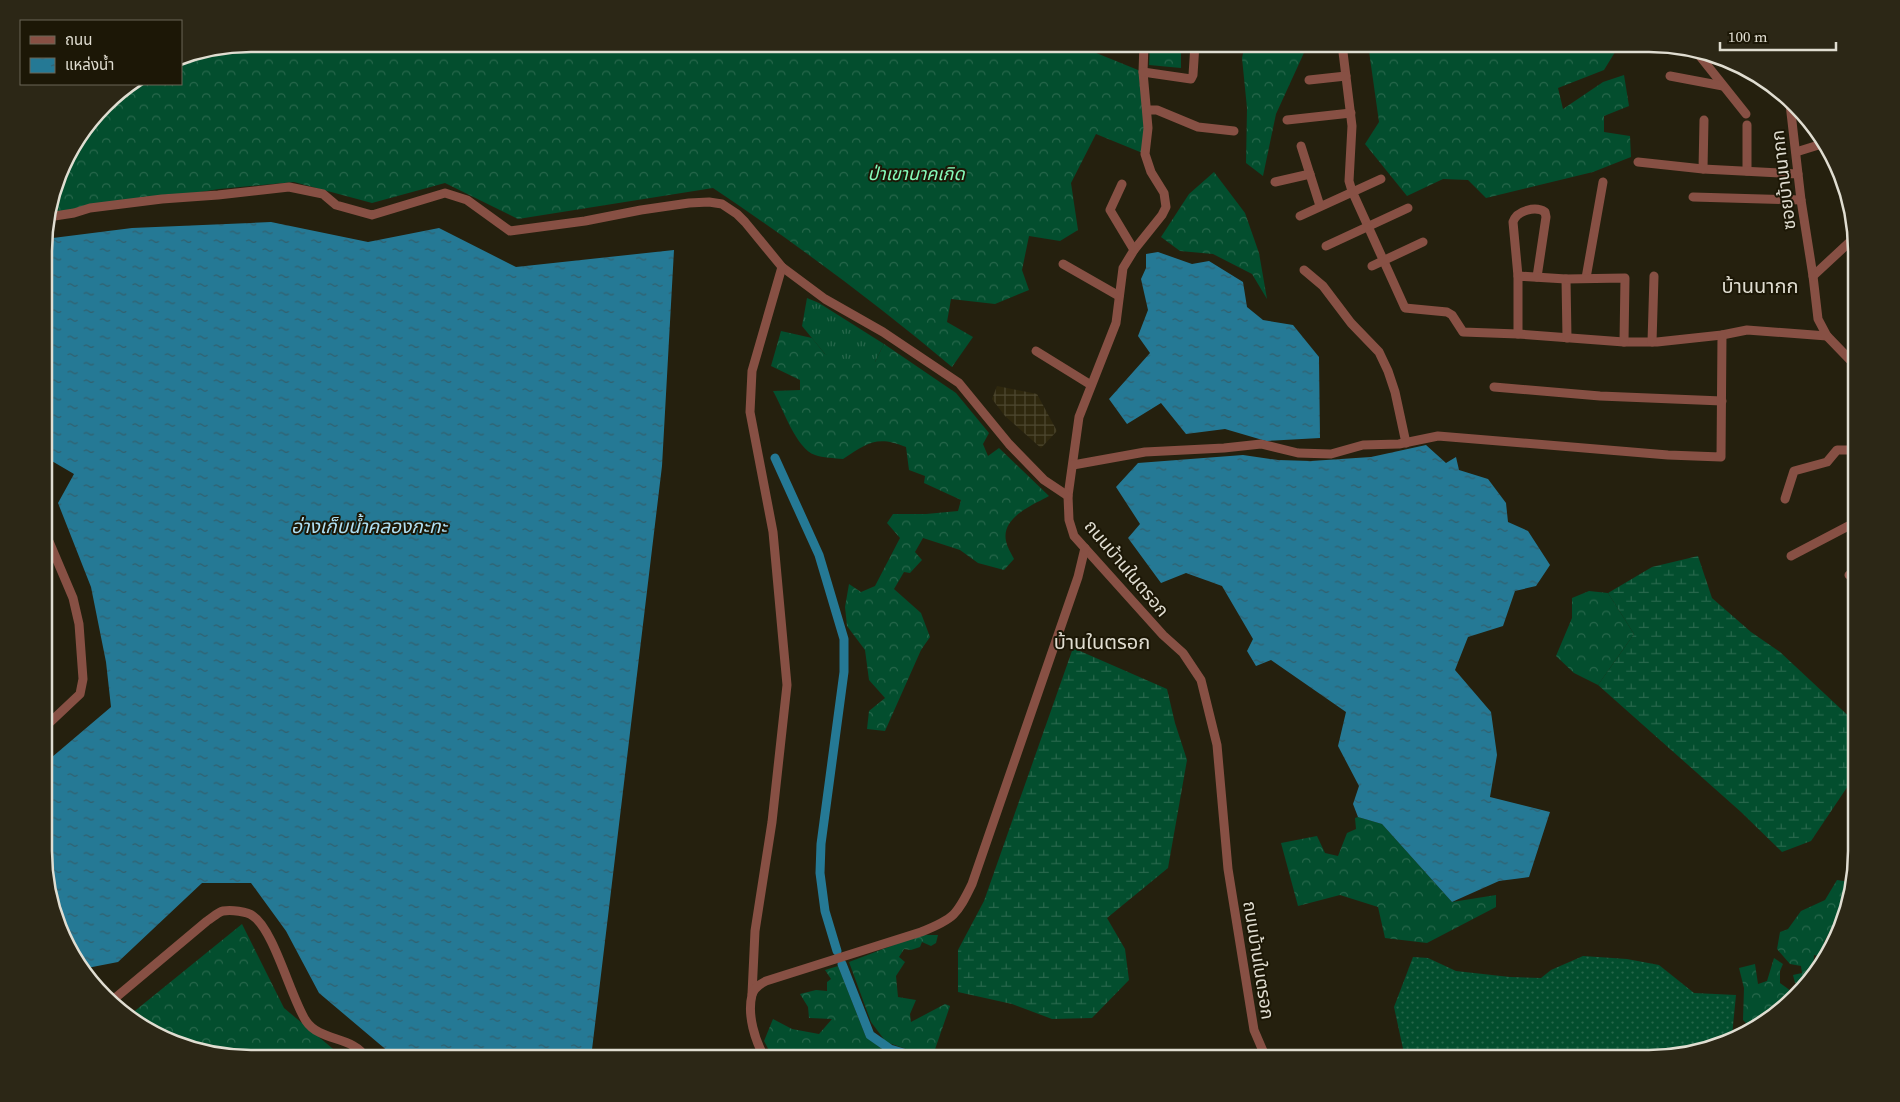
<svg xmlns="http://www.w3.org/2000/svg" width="1900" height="1102" font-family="'Source Serif 4','Noto Sans Thai',serif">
	<defs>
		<pattern id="industrial-grid" width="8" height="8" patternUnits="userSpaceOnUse" patternTransform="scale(1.25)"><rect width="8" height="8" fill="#2f280e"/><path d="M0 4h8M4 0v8" fill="none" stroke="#4d4730"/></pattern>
		<pattern id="grass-dots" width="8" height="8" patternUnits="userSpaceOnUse" patternTransform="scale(1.25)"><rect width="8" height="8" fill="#034e2e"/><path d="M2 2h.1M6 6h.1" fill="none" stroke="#27674b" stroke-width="1.8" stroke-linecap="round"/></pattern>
		<pattern id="forest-crowns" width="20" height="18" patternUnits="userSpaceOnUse" patternTransform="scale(1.25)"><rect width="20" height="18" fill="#034e2e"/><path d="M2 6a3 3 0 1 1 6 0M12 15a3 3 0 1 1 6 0" fill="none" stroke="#27674b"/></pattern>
		<pattern id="wetland-marsh" width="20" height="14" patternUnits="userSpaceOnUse" patternTransform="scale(1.25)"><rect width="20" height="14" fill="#034e2e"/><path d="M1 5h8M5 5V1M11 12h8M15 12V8" fill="none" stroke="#27674b"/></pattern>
		<pattern id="park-tufts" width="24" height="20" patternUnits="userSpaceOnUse" patternTransform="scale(1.25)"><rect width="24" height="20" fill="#034e2e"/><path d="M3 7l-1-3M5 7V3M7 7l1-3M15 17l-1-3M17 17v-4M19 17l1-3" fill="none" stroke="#27674b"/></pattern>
		<pattern id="water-ripples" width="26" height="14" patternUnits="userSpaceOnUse" patternTransform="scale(1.25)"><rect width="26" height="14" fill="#257995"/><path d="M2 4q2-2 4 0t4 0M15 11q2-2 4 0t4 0" fill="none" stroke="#32606e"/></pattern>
	</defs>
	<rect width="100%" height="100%" fill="#25200e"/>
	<polygon fill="url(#industrial-grid)" points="997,386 1037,394 1057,431 1041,448 1005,416 992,399"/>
	<polygon fill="url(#grass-dots)" points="1583,956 1627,959 1659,965 1694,993 1736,995 1732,1036 1661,1058 1405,1058 1394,1007 1413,957 1428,958 1456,971 1510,977 1541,978 1551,970"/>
	<g fill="url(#forest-crowns)">
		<path d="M252 44H1077L1079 46 1143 72 1145 154 1096 134 1071 183 1078 230 1060 241 1029 236 1022 270 1029 290 995 304 951 299 947 322 973 337 952 367C876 303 795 243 713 188L518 219 445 183 372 203 294 182 219 189 48 216 65 160 114 96 133 84H181V58Z"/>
		<polygon points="1150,44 1181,44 1181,68 1149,65"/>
		<polygon points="1245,44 1308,44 1276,114 1263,176 1246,163 1247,108 1242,58"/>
		<polygon points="1368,44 1620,44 1604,70 1558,88 1563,109 1603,82 1624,75 1629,106 1604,116 1604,132 1630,136 1631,157 1593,172 1486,198 1468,180 1443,179 1407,196 1365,144 1379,122"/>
		<polygon points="1214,172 1245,213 1259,253 1267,299 1252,274 1213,254 1180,251 1161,237 1189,194"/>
		<path d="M781 331 812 338 825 354 875 362 884 344 956 393 989 433 983 444 988 456 999 448 1049 496C1033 505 1001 517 1006 541 1007 547 1011 553 1014 559L1004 570 978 563 960 550 923 538 915 552 922 560 910 573 904 572 894 589 921 613 930 637 921 650 885 731 867 729 869 711 885 698 869 680 865 650 847 626 845 607 849 584 861 592 875 586 900 538 887 523 893 514H926L958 511 961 500 924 483 925 476 909 470 906 447C877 435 867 443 843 459 834 458 823 458 815 455 796 449 783 408 773 391L800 390V380L771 366Z"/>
		<polygon points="1589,591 1608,593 1634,634 1598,685 1574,673 1556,656 1572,618 1572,598"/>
		<polygon points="1358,817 1382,824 1452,902 1496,895 1496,907 1427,943 1385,938 1378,907 1340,895 1298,906 1281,843 1317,836 1325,853 1338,856 1347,833 1356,829 1355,818"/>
		<polygon points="1837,880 1850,882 1838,923 1834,924 1824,942 1828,954 1821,957 1814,955 1813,968 1807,973 1810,978 1804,986 1795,983 1793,975 1802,973 1801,966 1790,964 1777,949 1780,932 1788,929 1801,911 1825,900"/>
		<polygon points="242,924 284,1008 344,1058 252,1058 198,1051 148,1030 131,1014"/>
		<polygon points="920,935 938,935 936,943 931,946 922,942 920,947 911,950 904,949 899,957 905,962 896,976 898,997 916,1000 910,1014 911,1022 945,1004 950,1006 932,1058 886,1042 871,1022 849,962"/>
		<polygon points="1774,958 1783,964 1780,971 1780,983 1791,991 1792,1000 1787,1004 1777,1004 1776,1012 1753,1030 1743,1020 1744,988 1739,968 1755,964 1758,984 1767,981"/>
		<polygon points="838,966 866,1037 887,1053 904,1058 773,1058 764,1041 773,1019 792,1029 819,1034 832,1019 809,1018 808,1007 800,994 816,990 827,991 827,982 831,979 825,970"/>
	</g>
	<g fill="url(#wetland-marsh)">
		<polygon points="1698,556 1712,598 1751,632 1780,652 1856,723 1856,774 1811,841 1782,852 1741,812 1598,685 1634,634 1608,593 1652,567"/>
		<polygon points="1073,648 1167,689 1175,723 1187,760 1168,868 1107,918 1125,949 1129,980 1092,1018 1052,1019 1012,1004 958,992 958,950 984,901"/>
	</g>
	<polygon fill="url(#park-tufts)" points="807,298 819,303 884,344 875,362 847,364 825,354 802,326"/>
	<g fill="url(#water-ripples)">
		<polygon points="271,222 368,242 439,228 516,267 674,250 662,466 591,1058 390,1058 390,1053 319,993 286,931 251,883 202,883 118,962 82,969 79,965 45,877 45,763 111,707 106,662 91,587 58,503 74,474 45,457 45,239 132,228"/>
		<polygon points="1158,252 1192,264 1209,261 1243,282 1247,307 1263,320 1293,325 1319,357 1320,438 1266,441 1225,429 1186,434 1161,403 1127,424 1109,399 1150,353 1138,336 1148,310 1141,279 1146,268 1146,254"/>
		<polygon points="1426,445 1446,463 1456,457 1459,470 1488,479 1506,503 1508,522 1528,531 1550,565 1536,586 1515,591 1503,626 1468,637 1455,670 1491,712 1497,755 1490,797 1550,812 1529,877 1499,881 1452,902 1382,824 1358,817 1353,804 1359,786 1338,746 1346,712 1271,660 1256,666 1247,651 1253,639 1222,586 1186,573 1161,583 1128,538 1140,524 1116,487 1138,463 1243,455 1278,460 1311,461 1371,457"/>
	</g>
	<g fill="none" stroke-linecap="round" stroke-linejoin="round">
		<g stroke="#257995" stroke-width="9">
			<polyline points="775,458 819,555 844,639 844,672 821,844 820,873 825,911 837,951"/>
			<polyline points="842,964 870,1035 890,1049 920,1058"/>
		</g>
		<g stroke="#875044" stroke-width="9">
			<polyline points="1144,44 1143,72 1148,128 1145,154 1151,172 1164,193 1166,207 1162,215 1134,250 1123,268 1116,323 1079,417 1068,496 1069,520 1074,536 1163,635 1183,653 1201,680 1217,745 1228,869 1254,1030 1266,1058"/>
			<polyline points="1342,44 1352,126 1349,181 1352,191 1405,308 1447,312 1452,315 1463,332 1518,334 1624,342 1657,342 1722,335 1747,330 1827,336"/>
			<polyline points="1695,50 1746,114"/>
			<polyline points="1143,72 1191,79 1193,75 1195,44"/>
			<polyline points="1670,76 1723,86"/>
			<polyline points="1309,80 1346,76"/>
			<polyline points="1785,97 1790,104 1801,200 1813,276 1818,319 1827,336 1856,366"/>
			<polyline points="1147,110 1157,110 1198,127 1234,131"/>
			<polyline points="1287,120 1351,113"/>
			<polyline points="1747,125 1747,171"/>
			<polyline points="1301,146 1320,206"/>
			<polyline points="1796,152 1825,143"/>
			<polyline points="1638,162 1703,169 1798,174"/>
			<polyline points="1703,169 1704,120"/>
			<polyline points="1275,182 1310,174"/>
			<polyline points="1122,184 1110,210 1134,250"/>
			<polyline points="1693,197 1801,200"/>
			<polyline points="1300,216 1381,179"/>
			<polyline points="48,217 74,213 90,208 162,199 218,195 289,187 323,194 336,205 372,215 445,193 467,200 510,231 585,221 641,210 689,203 709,202 722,204 737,214 745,222 782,267 825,299 883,332 959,383 1009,444 1044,480 1068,496"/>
			<polyline points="1326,246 1408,208"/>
			<polyline points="1063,264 1119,296"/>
			<polyline points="1372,266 1423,242"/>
			<polyline points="1304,270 1323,286 1351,323 1379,352 1388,371 1395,392 1406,443"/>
			<path d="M1518 276 1513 222C1517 210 1536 206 1545 212L1546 217 1537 277"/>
			<polyline points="1813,276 1855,237"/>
			<polyline points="1586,278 1603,182"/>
			<polyline points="1566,279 1567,338"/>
			<polyline points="1518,334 1518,276 1566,279 1625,278 1624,342"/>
			<polyline points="1652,342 1654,276"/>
			<polyline points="1036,351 1091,385"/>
			<polyline points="1494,387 1600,396 1722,401"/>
			<polyline points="1073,465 1145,452 1224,448 1261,444 1298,453 1331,454 1363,445 1399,444 1438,436 1668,455 1721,457 1722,335"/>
			<polyline points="1785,499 1794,471 1827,462 1837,450 1856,450"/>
			<polyline points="45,532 73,598 79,624 83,679 80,694 45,727"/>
			<polyline points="1791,556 1856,522"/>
			<polyline points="1849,575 1856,577"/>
			<polyline points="752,994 755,931 772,822 787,685 773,532 750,412 752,371 782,267"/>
			<path d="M114 999 207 921C212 918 218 912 223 911 231 910 247 911 253 916 274 930 291 998 306 1021 320 1042 354 1036 366 1058"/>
			<path d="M765 1058C755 1041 747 1015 752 995 754 988 760 984 766 981L921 932C954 919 957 915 972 884L1078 577 1085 548"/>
		</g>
	</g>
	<g text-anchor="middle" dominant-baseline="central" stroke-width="4" stroke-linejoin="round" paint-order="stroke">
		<g font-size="18" font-style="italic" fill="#86fbba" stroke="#1c1706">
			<text x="916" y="173">ป่าเขานาคเกิด</text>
		</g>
		<g font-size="18" fill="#e0ddd1" stroke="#1c1706">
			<text transform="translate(1783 180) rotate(-97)">ซอยบ้านนากก</text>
			<text transform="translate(1127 568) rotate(50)">ถนนบ้านในตรอก</text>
			<text transform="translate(1259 960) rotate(81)">ถนนบ้านในตรอก</text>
		</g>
		<g font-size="19" font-style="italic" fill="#b0e0f4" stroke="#1c1706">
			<text x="369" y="526">อ่างเก็บน้ำคลองกะทะ</text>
		</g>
		<g font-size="20" fill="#e0ddd1" stroke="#1c1706">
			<text x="1760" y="286">บ้านนากก</text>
			<text x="1102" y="642">บ้านในตรอก</text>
		</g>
	</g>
	<path d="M0 0H1900V1102H0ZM251 52H1649A199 199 0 0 1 1848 251V851A199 199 0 0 1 1649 1050H251A199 199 0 0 1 52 851V251A199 199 0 0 1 251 52Z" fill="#2c2716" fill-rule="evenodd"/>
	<path fill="none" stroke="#e0ddd1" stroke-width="2.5" d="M251 52H1649A199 199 0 0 1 1848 251V851A199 199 0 0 1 1649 1050H251A199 199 0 0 1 52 851V251A199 199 0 0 1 251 52Z"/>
	<rect x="20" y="20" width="162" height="65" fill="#1c1706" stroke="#6a6657"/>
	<rect x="30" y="36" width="25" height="8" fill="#875044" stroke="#6a6657"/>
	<text x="65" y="45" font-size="15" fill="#e0ddd1">ถนน</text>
	<rect x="30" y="58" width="25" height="15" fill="url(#water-ripples)" stroke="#6a6657"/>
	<text x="65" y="70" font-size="15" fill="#e0ddd1">แหล่งน้ำ</text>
	<path d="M1720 42v8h116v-8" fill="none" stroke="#e0ddd1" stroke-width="2.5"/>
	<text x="1728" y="42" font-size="15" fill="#e0ddd1" stroke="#1c1706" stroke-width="4" paint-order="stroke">100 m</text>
</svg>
